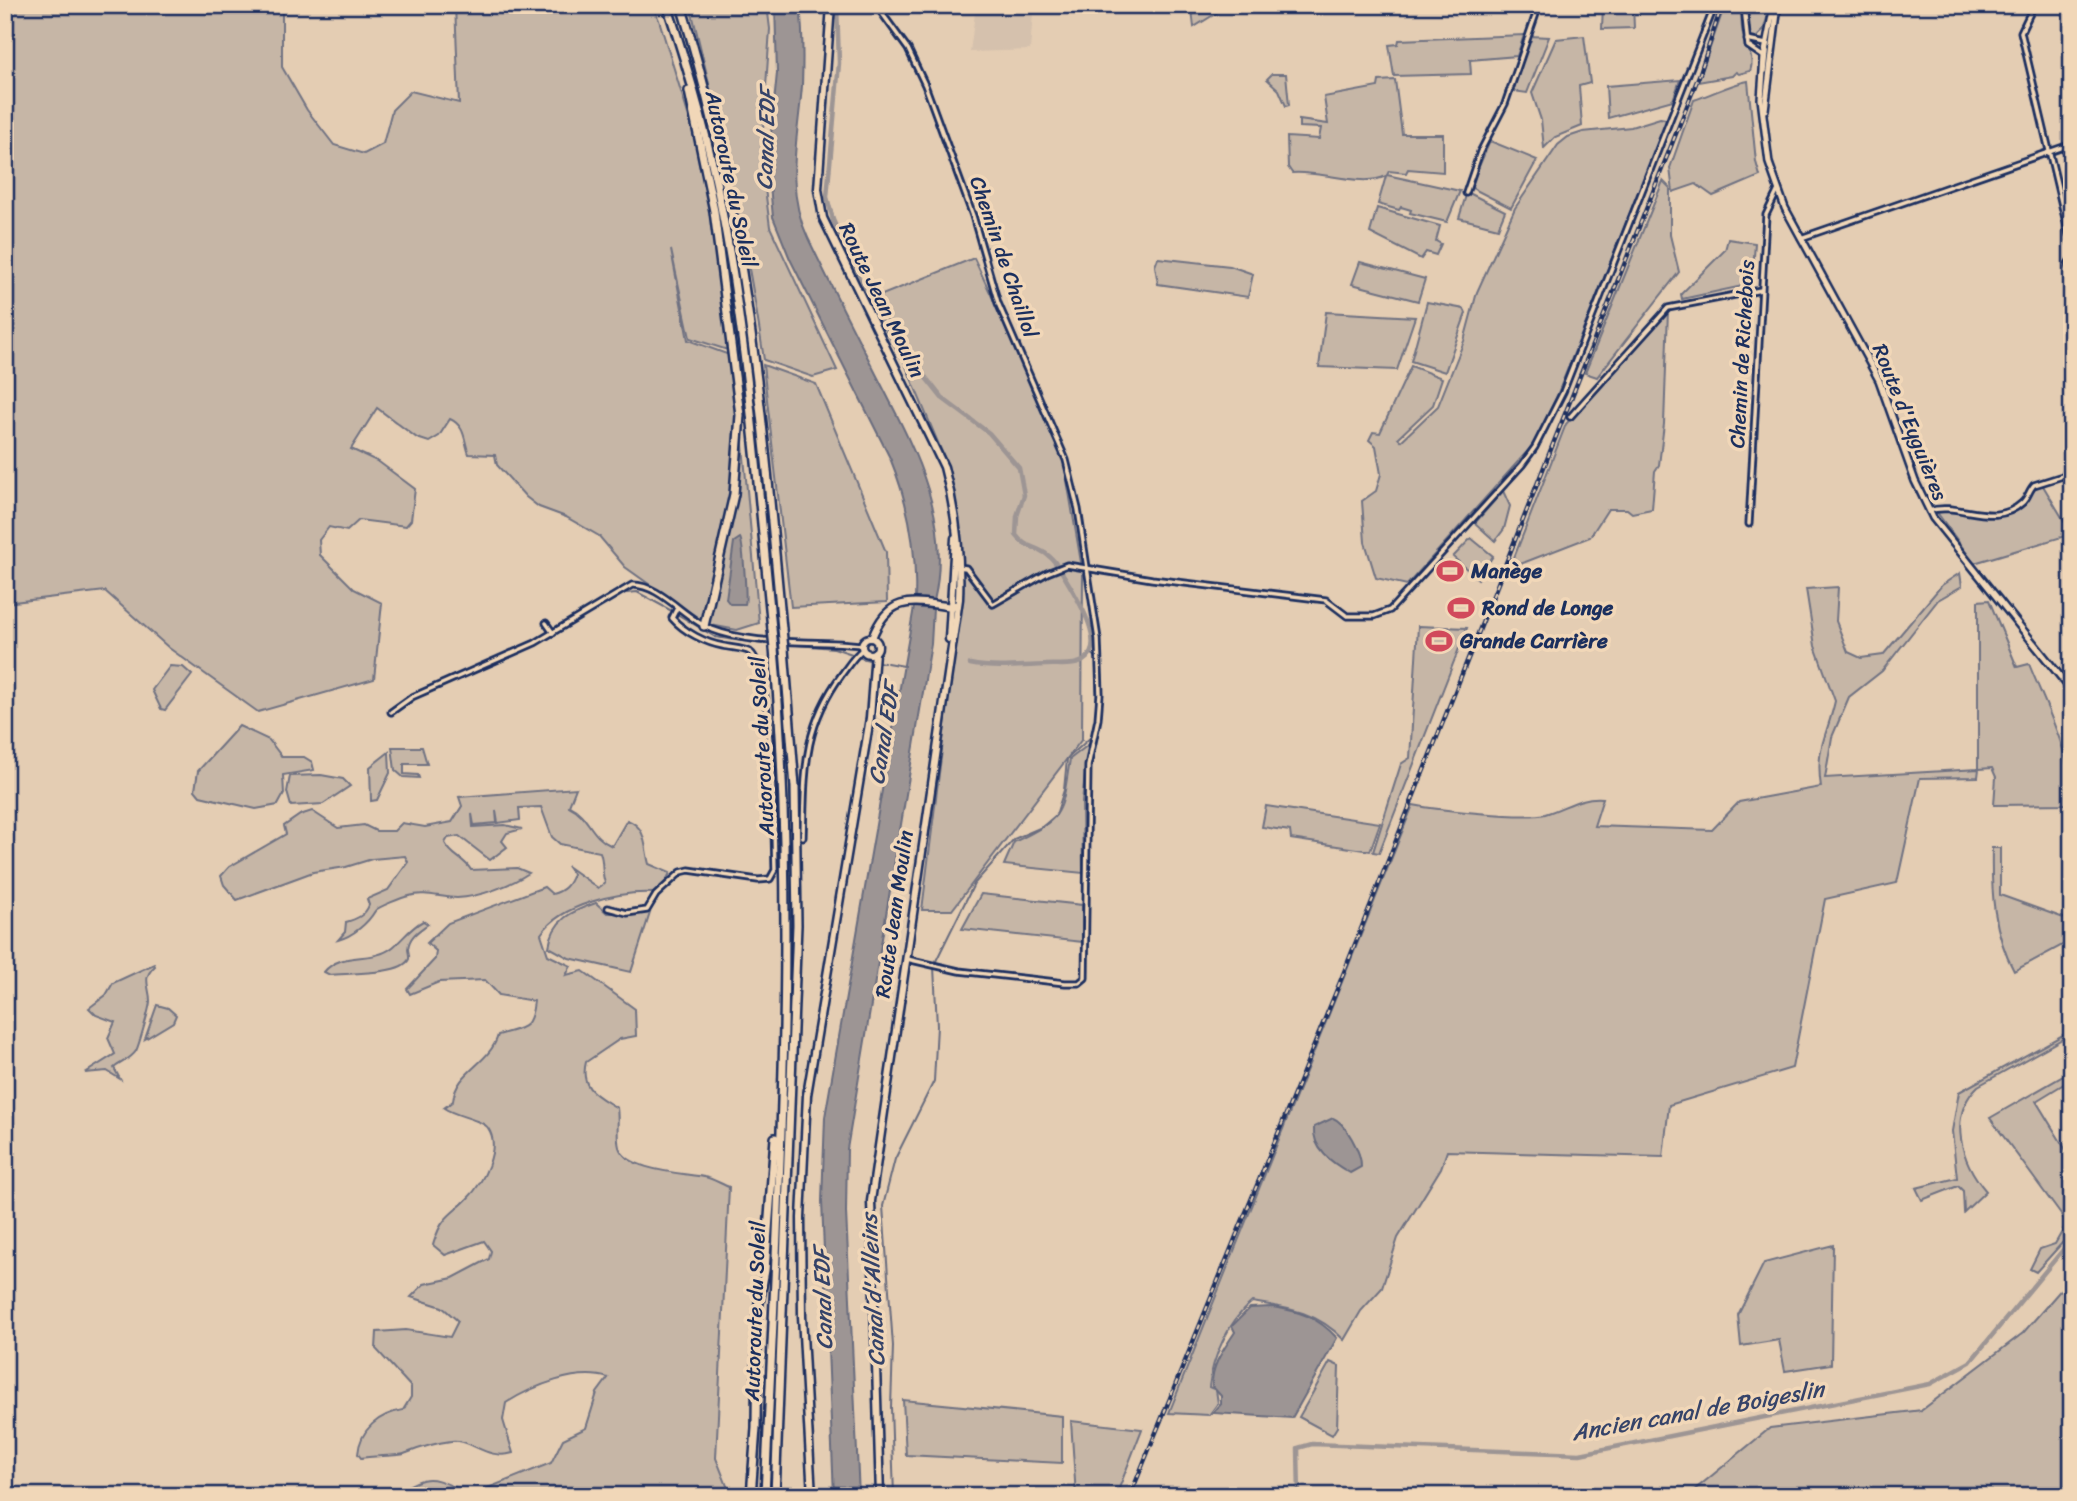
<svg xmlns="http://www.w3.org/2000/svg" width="2077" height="1501" font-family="Sriracha,sans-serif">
	<rect width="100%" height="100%" fill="#e4cdb3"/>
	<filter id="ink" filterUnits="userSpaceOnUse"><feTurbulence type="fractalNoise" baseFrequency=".0143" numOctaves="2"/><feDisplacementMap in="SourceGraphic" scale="14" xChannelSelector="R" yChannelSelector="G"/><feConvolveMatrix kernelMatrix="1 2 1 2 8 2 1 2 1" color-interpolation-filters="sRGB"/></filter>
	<g filter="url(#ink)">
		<polygon fill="#d5c1ad" points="976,5 1021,5 1033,13 1030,50 970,52"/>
		<g fill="#c6b6a6" stroke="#707282" stroke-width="2">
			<path d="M5 5H282V67L307 110 334 145 364 154 383 144 392 110 411 91 459 103 455 5H652L659 20 707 176 737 353 690 338 671 250 688 340 735 357 759 623 737 630 705 624 625 567 599 536 566 517 539 507 526 497 497 465 495 455 469 454C464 442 466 426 450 419L439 436 429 442 417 438 377 408 351 449 379 462 415 489 411 520 406 526 359 520 347 531 329 527 319 540 320 555 354 589 382 603 374 679 258 712 169 648 105 591 5 603Z"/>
			<path d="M690 5H767L770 29 761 158 770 227 837 370 813 377 764 360C747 240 719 123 690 5Z"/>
			<polygon points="1205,5 1223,9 1194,27 1192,10"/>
			<polygon points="1603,5 1633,5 1634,28 1602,29"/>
			<path d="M1725 5H1742C1742 13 1741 21 1742 28 1743 44 1756 56 1750 71L1739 74 1736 72 1732 76 1698 82Z"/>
			<polygon points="1747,5 1771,5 1763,31 1756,38 1750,37"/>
			<polygon points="1524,35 1517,56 1470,60 1471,74 1394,76 1389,45 1398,44 1399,40"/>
			<polygon points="1530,36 1549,37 1527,93 1513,91"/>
			<polygon points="1584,36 1590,83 1579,86 1582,126 1555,137 1544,148 1541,120 1532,93 1556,39"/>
			<polygon points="1272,74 1286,74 1289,105 1286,106 1279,90 1267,79"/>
			<path d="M1395 80 1402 134H1443V172L1408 169 1406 173 1389 171 1387 175 1460 191 1447 222 1410 213 1411 210 1401 207 1399 210 1378 204 1386 176C1363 188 1319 170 1292 173L1288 167 1287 137 1319 139 1321 128 1299 127V120L1328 124 1324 97 1378 87 1379 81Z"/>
			<polygon points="1680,80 1673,100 1608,118 1606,86"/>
			<path d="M1748 81 1756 162 1760 176 1713 196 1696 184 1673 192 1670 168 1694 100C1713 94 1728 85 1748 81Z"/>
			<polygon points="1660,118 1666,119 1663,130 1556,398 1533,445 1407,585 1376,578 1365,542 1362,501 1376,491 1381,474 1376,446 1369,440 1373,432 1380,433 1411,366 1442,378 1433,405 1398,438 1401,441 1438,406 1464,341 1477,292 1515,208 1558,145 1568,137 1583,132 1631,127"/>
			<polygon points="1490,141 1537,160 1511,208 1470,187"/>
			<polygon points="1663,181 1670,188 1670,235 1679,272 1597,377 1585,373"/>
			<polygon points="1467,192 1505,211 1498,228 1459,218"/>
			<polygon points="1377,208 1440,226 1436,241 1441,244 1436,255 1426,252 1421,259 1370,233"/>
			<polygon points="1728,239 1755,243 1752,284 1682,299 1681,294 1725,250"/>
			<polygon points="974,258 1061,445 1083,574 1082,739 952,910 922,910 959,613 962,545 947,464 877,297"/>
			<polygon points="1158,258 1230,266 1253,274 1248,297 1158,284 1155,266"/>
			<polygon points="1360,262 1425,279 1418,301 1352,284"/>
			<polygon points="1427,302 1464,309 1466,313 1445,372 1411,361"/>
			<polygon points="1668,310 1664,424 1659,465 1655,471 1652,509 1632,513 1627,509 1608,509 1590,537 1510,568 1566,424"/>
			<polygon points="1326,312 1415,317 1397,370 1319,367"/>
			<polygon points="763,365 816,384 886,552 887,602 791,607"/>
			<path d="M2042 484 2072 534 1974 563 1936 511C1955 504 1976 519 1997 515 2031 507 2024 491 2042 484Z"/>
			<polygon points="1503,491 1510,506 1504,529 1495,541 1475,523"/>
			<polygon points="1471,538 1493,556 1478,579 1453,557"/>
			<path d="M1960 573 1962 586 1938 600 1882 671 1849 697 1832 737 1825 778 1978 769V601L1989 600 2017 667 2029 664C2047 709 2072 755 2072 804L1994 805 1996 777 1992 768 1979 769 1978 777 1920 778 1897 883 1825 899 1792 1068 1669 1105 1663 1157 1447 1151 1441 1168 1398 1238 1382 1288 1361 1311 1344 1340C1318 1312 1289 1308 1252 1302 1229 1320 1212 1358 1209 1387L1216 1390 1218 1403 1209 1415 1169 1413 1413 805C1437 810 1525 819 1545 814 1566 808 1580 796 1603 798L1594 826 1712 830 1739 802 1821 787C1815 747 1827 737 1835 701L1815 646 1806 589 1838 587 1836 621 1848 652 1861 658 1883 655 1942 585Z"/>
			<polygon points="1418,626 1467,628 1379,853 1373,852 1401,764 1410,758"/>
			<polygon points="170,666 183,667 192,675 165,710 161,709 152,690"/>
			<polygon points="239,726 269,740 282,757 304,757 312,762 314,770 283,775 284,794 278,805 256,809 200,796 195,790 198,771"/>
			<path d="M1088 745 1082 802 1083 873 1004 865 1014 842C1066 817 1061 814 1070 759Z"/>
			<polygon points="392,747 422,747 427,764 404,764 404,774 418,775 419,778 403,777 395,770"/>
			<polygon points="389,752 390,773 377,800 371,801 370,767"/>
			<polygon points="321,775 343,779 350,786 323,804 291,806 287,792 290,776"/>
			<path d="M576 788 569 806C590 816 589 836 612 846L627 820C647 827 644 846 649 864L670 873 664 885 654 893C620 891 561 904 541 934L548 955 571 966 566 975 583 971 635 1009 636 1036 620 1039 586 1062C579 1089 598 1096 617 1108 619 1120 616 1136 619 1147 626 1171 684 1173 704 1177 712 1178 721 1184 729 1187L716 1458 731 1496H391C434 1468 432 1480 473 1494L551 1463 563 1439 586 1428 597 1393 608 1378C577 1368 533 1386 506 1403L503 1420 513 1453C487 1461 470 1438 451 1441 434 1443 419 1448 404 1454 399 1456 370 1456 361 1458L358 1454C360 1429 379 1414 403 1410L411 1397V1387L376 1349 377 1332 406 1330 450 1337 458 1321 442 1307 411 1297 424 1284 453 1278 489 1259 491 1251 484 1241 445 1255 433 1245C436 1236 438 1228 444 1221 451 1212 461 1206 468 1198 482 1184 502 1148 488 1128 483 1120 455 1116 444 1108L453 1101C456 1071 490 1064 498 1035 524 1027 531 1030 534 1001L499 995 485 980 439 982 410 994 407 989 435 959 436 951 427 943 448 923 544 887 552 894C564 891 569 885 573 874L567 866 598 888 605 883C601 872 604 863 600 852L560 844 552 837 541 807 519 808 520 820 498 823 496 811 497 823 474 825 472 814 473 827 505 825 522 829 507 833 502 841 507 847 490 860 459 836 448 838 445 843C452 857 464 858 471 870L517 868 529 873C511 885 480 897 457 898 441 898 425 891 409 896 404 897 377 907 375 911 368 923 353 936 338 940L345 932 346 922C356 919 365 916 369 905L367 899 388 890 408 862 405 856 372 859 346 867 313 872 237 900 224 885 221 876 229 867 286 834 284 826 300 815 312 811 338 828 364 825 376 831H394L402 823 425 827 452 822 462 806 459 797Z"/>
			<polygon points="1266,806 1380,823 1370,851 1291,839 1290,831 1262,827"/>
			<path d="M1992 848H2000V895L2072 921V940L2014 971C1993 932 1991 891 1992 848Z"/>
			<polygon points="981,894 1082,905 1082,942 962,929"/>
			<path d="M596 903 607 913H650L631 972 569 958 549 947C553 919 572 911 596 903Z"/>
			<path d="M423 921 428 924C420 930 409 936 408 949 408 952 410 956 409 959 402 975 346 973 330 975L324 972C342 950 372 964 393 947 404 938 410 928 423 921Z"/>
			<path d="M154 964 155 966C141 979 150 986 150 1001 150 1007 139 1045 136 1051 131 1059 121 1062 114 1068L120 1079 107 1071 85 1073 115 1054 108 1038 115 1022 96 1015 89 1008 106 995 113 983Z"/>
			<polygon points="157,1005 168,1008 176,1015 173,1022 145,1039"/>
			<path d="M2072 1030V1051L2064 1038 1978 1086C1947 1116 1961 1162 1986 1191L1964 1212 1963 1191 1958 1186 1922 1200 1916 1188 1957 1178 1952 1131 1959 1092Z"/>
			<polygon points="2072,1071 2072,1079 2036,1101 2072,1160 2072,1232 2036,1272 2030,1269 2040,1249 2055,1244 2067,1223 1990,1118"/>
			<polygon points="1833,1245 1831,1364 1785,1371 1779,1340 1741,1346 1738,1315 1764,1263"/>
			<polygon points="2072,1277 2072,1496 1687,1496 1770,1428 1922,1410 2023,1333"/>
			<polygon points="1330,1362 1339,1366 1337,1427 1332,1435 1299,1417"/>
			<polygon points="903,1400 1062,1416 1062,1463 906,1455"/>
			<polygon points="1071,1421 1142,1429 1116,1496 1076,1496"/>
		</g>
		<g fill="#9d9594" stroke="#696c7e" stroke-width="2">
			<path d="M775 5H800C803 32 803 59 802 86 798 139 784 187 808 238 829 282 851 325 873 368 910 441 954 516 934 601L915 599C917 549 909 504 890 458L790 259 773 217 768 164 777 73Z"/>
			<path d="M740 538C743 541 747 600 745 604H730L726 599 734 542Z"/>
			<polygon points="914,607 933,609 931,644 847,1149 846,1212 859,1496 834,1496 822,1201 825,1117"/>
			<path d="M1333 1118C1345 1122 1362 1153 1361 1167L1350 1173C1332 1163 1312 1149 1314 1127Z"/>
			<path d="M1272 1307C1299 1311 1318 1317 1337 1338L1292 1418 1213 1413 1221 1404V1396L1212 1386C1211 1365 1224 1349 1235 1332L1232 1326 1250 1308Z"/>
		</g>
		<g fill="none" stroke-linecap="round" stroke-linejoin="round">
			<g stroke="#696c7e" stroke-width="2">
				<polyline points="627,593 637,592 670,610"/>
				<polyline points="677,614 715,637 762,644"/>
				<polyline points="797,645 834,648 852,654"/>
				<polyline points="857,657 869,660"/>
				<polyline points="878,662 884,663"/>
				<polyline points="887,663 904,666"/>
				<polyline points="935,963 974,884 1014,839 1042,827 1056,815 1064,790 1067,759 1092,736 1097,714 1096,657 1091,653"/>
				<polyline points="894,1496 891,1407 893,1346 883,1206 895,1159 934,1081 937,1026 934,967"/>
			</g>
			<g stroke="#9d9594" stroke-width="4.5">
				<path d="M837 5 839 63 827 197 833 220 864 289 901 356 919 369 942 398 989 433 1019 468 1024 495 1017 516 1016 535C1027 551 1042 544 1057 565"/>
				<path d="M970 664C995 669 1020 666 1046 665 1057 664 1073 667 1083 661 1111 645 1070 587 1060 569"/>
				<polyline points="1299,1496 1298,1448 1312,1444 1580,1454 1930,1384 1970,1362 2072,1239"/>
			</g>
			<g stroke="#1b2f5e" stroke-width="9">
				<g id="minor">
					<polyline points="876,5 908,49 925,85 973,216 998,303 1066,460 1078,509 1098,639 1100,694 1098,719 1088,766 1085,978 1079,983 1065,983 959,971 907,959"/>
					<polyline points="1744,5 1748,46 1764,57"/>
					<polyline points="2034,5 2021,32 2072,248"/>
					<polyline points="1747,40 1766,44"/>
					<polyline points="1765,71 1767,51"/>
					<polyline points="1466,193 1480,152 1505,104 1539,5"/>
					<polyline points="1801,238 2072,144"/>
					<polyline points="2072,258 2068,264 2072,279"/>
					<polyline points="1570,417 1668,308 1761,290"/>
					<path d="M1929 511C1958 501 1994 529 2022 503 2028 498 2029 490 2034 485L2072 473"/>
					<polyline points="1749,524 1766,215 1778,190"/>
					<polyline points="958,567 966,568 993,604 1047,573 1067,565 1152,579 1326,600 1347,616 1374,616 1390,610 1522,465 1535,447 1563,392 1715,5"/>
					<polyline points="546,623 553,633"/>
					<path d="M391 712 412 697 535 643 632 585C660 584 685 619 711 629 757 647 813 639 862 645"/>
					<path d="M803 837C805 773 802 728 842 674 848 666 854 656 863 649"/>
					<path d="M608 908 627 913 647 910 656 895 681 872 689 870 758 880 770 879 775 870C774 837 773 666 750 652 743 648 731 648 723 646 706 643 684 632 672 618L677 608"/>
				</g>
			</g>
			<g stroke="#1b2f5e" stroke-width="10">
				<g id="secondary">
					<polyline points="1774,5 1764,57 1761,99 1769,163 1785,208 1879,380 1915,481 1933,518 2072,691"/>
					<polyline points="1765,110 1778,5"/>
				</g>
			</g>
			<g stroke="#1b2f5e" stroke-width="11">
				<g id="primary">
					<path d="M831 5 818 189 823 218 944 467C956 511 961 553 959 599L871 1201 880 1496"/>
					<path d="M872 638C889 594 912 601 952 607L955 605"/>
					<circle cx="870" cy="646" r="8"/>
					<polyline points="949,639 955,538"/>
					<polyline points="812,1496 802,1316 801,1218 807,1095 870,718 875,652"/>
				</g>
			</g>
			<g stroke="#1b2f5e" stroke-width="12">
				<g id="motorway">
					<path d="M667 5C689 71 708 137 721 206 748 345 758 488 772 629"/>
					<path d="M681 5C746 215 762 413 782 629"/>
					<polyline points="689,91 714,211 740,415 734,494 704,626"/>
					<polyline points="751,1496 756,1428 757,1314 765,1270 775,1138"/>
					<path d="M765 1496C777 1214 798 930 774 648"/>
					<polyline points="775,1496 797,925 795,787 784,649"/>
				</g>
			</g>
			<use href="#minor" stroke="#f1d7b8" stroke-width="3.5"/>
			<use href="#secondary" stroke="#f1d7b8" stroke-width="5"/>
			<use href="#primary" stroke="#f1d7b8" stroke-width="6"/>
			<use href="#motorway" stroke="#f1d7b8" stroke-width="7"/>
			<g stroke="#1b2f5e" stroke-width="4.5">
				<polyline id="rail" points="1130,1496 1340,982 1700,73 1722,5"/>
			</g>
			<use href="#rail" stroke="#f1d7b8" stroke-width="2" stroke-dasharray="5" stroke-linecap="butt"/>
			<g stroke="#1b2f5e" stroke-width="12" stroke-linecap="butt">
				<g id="motorway-bridge">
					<polyline points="772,629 774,648"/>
					<polyline points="782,629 784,649"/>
				</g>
			</g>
			<use href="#motorway-bridge" stroke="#f1d7b8" stroke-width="7"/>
		</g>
	</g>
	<defs>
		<g id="stadium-bare" transform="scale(2.1)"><path d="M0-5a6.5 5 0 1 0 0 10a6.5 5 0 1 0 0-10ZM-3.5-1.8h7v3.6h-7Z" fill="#d1495b" stroke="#f1d7b8" stroke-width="2.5" paint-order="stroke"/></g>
	</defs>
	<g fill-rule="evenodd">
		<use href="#stadium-bare" x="1450" y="571"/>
		<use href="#stadium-bare" x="1461" y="608"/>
		<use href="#stadium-bare" x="1439" y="641"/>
	</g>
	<g text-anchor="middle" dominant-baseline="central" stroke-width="7" stroke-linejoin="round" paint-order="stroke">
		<g font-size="21" fill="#1b2f5e" stroke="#f1d7b8">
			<text transform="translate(731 179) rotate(78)">Autoroute du Soleil</text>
			<text transform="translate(1004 257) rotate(71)">Chemin de Chaillol</text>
			<text transform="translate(882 300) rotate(64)">Route Jean Moulin</text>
			<text transform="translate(1742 354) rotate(-87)">Chemin de Richebois</text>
			<text transform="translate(1910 422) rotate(68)">Route d'Eyguières</text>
			<text transform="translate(762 746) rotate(-93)">Autoroute du Soleil</text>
			<text transform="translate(894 914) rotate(-82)">Route Jean Moulin</text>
			<text transform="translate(755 1311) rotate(-88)">Autoroute du Soleil</text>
		</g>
		<g font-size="21" font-weight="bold" fill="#1b2f5e" stroke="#f1d7b8" text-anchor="start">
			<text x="1471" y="571">Manège</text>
			<text x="1482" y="608">Rond de Longe</text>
			<text x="1460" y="641">Grande Carrière</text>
		</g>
		<g font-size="23" font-style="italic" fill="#354369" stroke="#f1d7b8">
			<text transform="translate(766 139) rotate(-88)">Canal EDF</text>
			<text transform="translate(884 734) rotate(-81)">Canal EDF</text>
			<text transform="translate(873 1290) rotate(-93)">Canal d'Alleins</text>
			<text transform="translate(823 1299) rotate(-92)">Canal EDF</text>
			<text transform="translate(1698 1411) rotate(-10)">Ancien canal de Boigeslin</text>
		</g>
	</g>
	<rect width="2077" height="1501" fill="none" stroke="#f1d7b8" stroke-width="28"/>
	<rect x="14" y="14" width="2049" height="1473" fill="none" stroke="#1b2f5e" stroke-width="2.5" filter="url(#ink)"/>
</svg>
